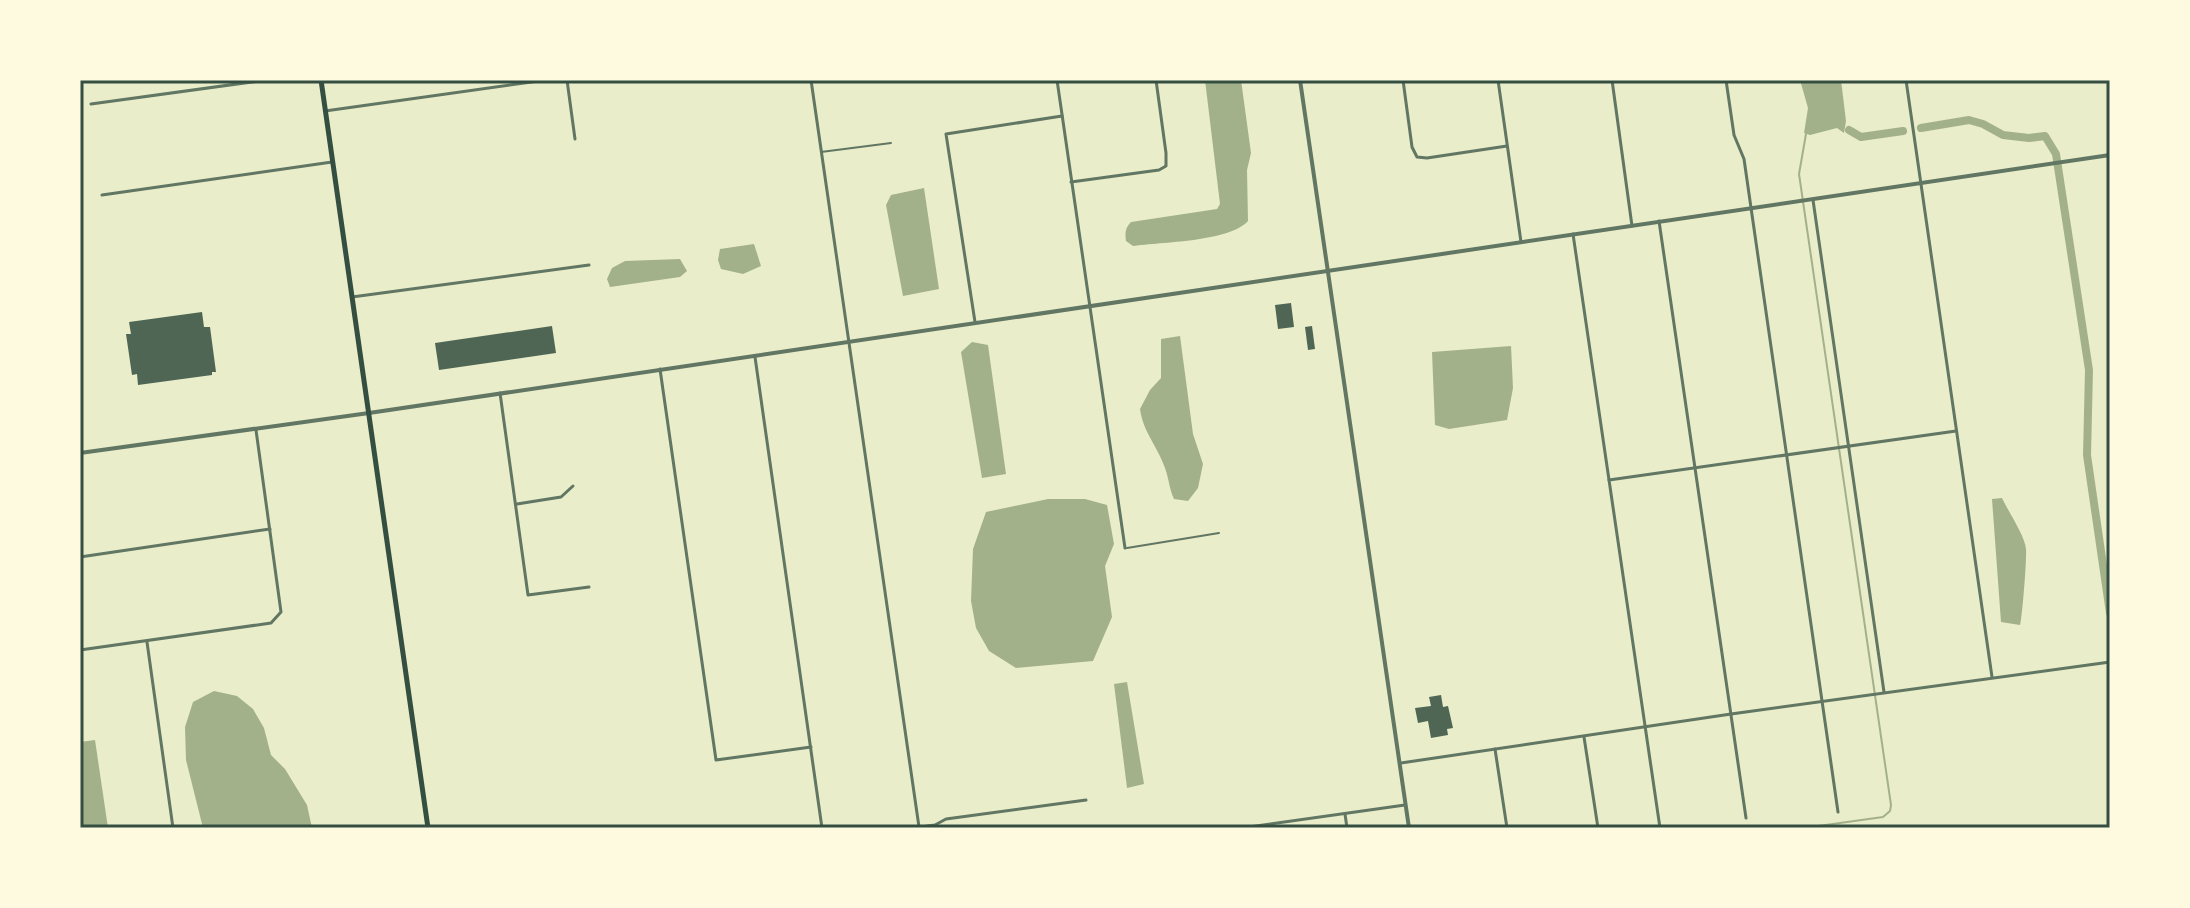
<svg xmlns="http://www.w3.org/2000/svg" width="2190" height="908" font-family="'Public Sans',sans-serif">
	<rect width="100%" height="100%" fill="#e9edc9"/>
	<g fill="#a3b18a">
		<path d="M1205 80H1241L1251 153 1247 170 1248 221C1229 242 1161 242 1133 246L1126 241C1125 233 1125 228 1131 222L1217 209 1220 204Z"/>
		<polygon points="1800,80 1841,80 1846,121 1844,133 1837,128 1810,135 1804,133 1808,108"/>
		<polygon points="924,188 939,289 903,296 886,205 891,195"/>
		<polygon points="754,244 761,266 743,274 721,269 718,260 720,249"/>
		<polygon points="680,259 687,271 680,277 610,287 607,279 612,268 625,261"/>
		<path d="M1180 336 1193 434 1203 464 1198 488 1188 501 1174 499C1169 488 1169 479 1165 468 1158 447 1143 432 1140 409L1150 390 1161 378V339Z"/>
		<polygon points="972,342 988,345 1006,474 982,478 961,352"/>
		<polygon points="1511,346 1513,388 1507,420 1449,429 1435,425 1432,352"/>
		<path d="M2002 498C2008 511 2025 536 2026 549 2027 557 2022 620 2020 625L2001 622 1992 499Z"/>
		<polygon points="1048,499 1085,499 1107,505 1114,544 1105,566 1112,617 1093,661 1016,668 989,651 976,628 971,601 973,549 986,512"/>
		<polygon points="1127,682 1144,784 1127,788 1114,684"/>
		<polygon points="214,691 237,696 253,709 264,728 271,755 285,769 307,805 312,828 203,828 186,760 185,727 193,702"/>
		<polygon points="95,740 108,828 80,828 80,742"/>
	</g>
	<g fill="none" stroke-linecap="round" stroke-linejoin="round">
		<polyline stroke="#a3b18a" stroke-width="2" points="1804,828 1883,817 1890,811 1891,805 1799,174 1806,134"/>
		<g stroke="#a3b18a" stroke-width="8">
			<polyline points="1921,128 1969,120 1983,124 2003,135 2029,138 2045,136 2056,154 2089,370 2087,455 2110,613"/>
			<polyline points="1849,130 1861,137 1903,131"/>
		</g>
	</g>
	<g fill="#4f6655">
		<polygon points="1291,303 1294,327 1278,329 1275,305"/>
		<polygon points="202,312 204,327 210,327 216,372 212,372 212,375 138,385 137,374 132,375 126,334 131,334 129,322"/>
		<polygon points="552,326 556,353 439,370 435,343"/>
		<polygon points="1312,326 1315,349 1308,350 1305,327"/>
		<polygon points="1441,695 1443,707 1448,706 1453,728 1447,729 1448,735 1431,738 1428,721 1418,723 1415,708 1431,706 1429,697"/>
	</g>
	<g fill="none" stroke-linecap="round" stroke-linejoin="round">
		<g stroke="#617663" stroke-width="2">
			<polyline points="821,152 891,143"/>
			<polyline points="1127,548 1219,533"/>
		</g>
		<g stroke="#617663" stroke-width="3">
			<polyline points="567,80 575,139"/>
			<polyline points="811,80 919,827"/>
			<polyline points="1057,80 1125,548"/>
			<polyline points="1403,80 1412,147 1417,157 1427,158 1507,146"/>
			<polyline points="1498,80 1521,242"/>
			<polyline points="1612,80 1632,226"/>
			<polyline points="1726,80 1734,135 1744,159 1838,812"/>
			<polyline points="1906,80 1992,677"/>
			<polyline points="91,104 266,80"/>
			<polyline points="325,111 546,80"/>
			<polyline points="1071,182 1159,170 1166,166 1166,153 1156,80"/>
			<polyline points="102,195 332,162"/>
			<polyline points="1813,200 1884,692"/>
			<polyline points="1659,221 1746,818"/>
			<polyline points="1573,234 1660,828"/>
			<polyline points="352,297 589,265"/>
			<polyline points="975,322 946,134 1062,116"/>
			<polyline points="755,357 822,828"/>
			<polyline points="660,369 716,760 811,747"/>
			<polyline points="500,393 528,595 589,587"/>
			<polyline points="1609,480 1956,431"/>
			<polyline points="517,504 561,497 573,486"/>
			<polyline points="80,557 270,529"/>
			<polyline points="147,642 173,828"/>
			<polyline points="80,650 271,623 281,612 256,430"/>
			<polyline points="1584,737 1598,828"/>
			<polyline points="1495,749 1507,828"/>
			<polyline points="1401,763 1731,714 2110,662"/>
			<polyline points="1345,814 1347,828"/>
			<polyline points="920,827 935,825 946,819 1086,800"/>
			<polyline points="1242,828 1405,805"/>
		</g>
		<g stroke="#617663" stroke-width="4">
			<polyline points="1300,80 1409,828"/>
			<polyline points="80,453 369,413 2110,155"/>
		</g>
		<polyline stroke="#344e41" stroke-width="5" points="321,80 428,828"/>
	</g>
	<rect width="2190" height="908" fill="none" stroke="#fefae0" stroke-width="164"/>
	<rect x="82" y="82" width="2026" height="744" fill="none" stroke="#344e41" stroke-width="3"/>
</svg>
